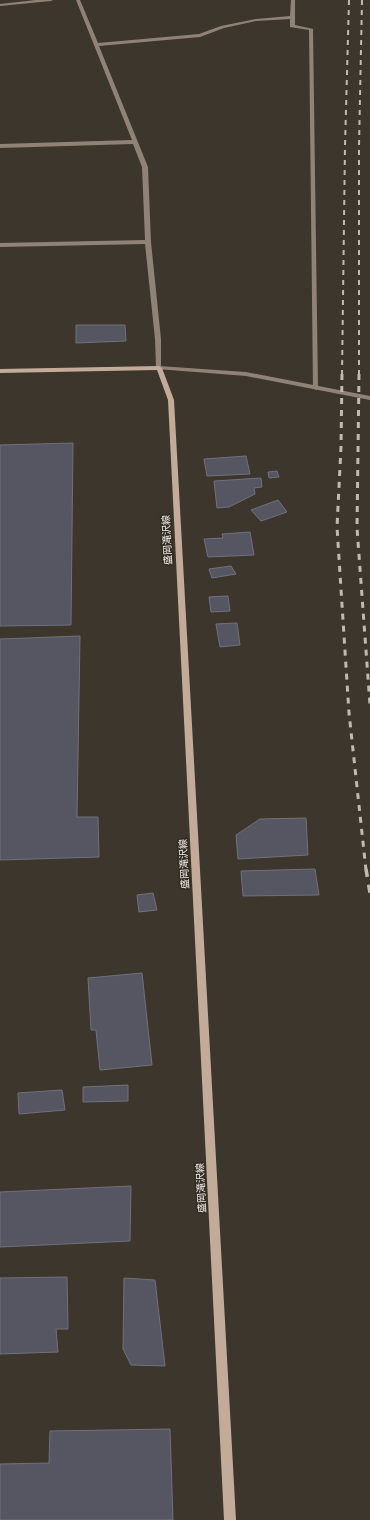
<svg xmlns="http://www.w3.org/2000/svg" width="370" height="1520" font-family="Quicksand,'Noto Sans JP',sans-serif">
	<rect width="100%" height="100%" fill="#3c362c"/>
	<g fill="#565662" stroke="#71717d">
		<polygon points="76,325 125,325 126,341 76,343"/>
		<polygon points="73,443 71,625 0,626 0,445"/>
		<polygon points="246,456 250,474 207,476 204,459"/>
		<polygon points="277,471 279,477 269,478 268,472"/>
		<polygon points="261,478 262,487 254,488 255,494 229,507 217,508 214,481"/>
		<polygon points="278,500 287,512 261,521 251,510"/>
		<polygon points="250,532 254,555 208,557 204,539 223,538 222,534"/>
		<polygon points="231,566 236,574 212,578 209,569"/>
		<polygon points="228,596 230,611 211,612 209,597"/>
		<polygon points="237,623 240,645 220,647 216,624"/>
		<polygon points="80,636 77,817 98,817 99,857 0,860 0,639"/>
		<polygon points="306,818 308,855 238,859 236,835 260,819"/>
		<polygon points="315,869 319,895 243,896 241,871"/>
		<polygon points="153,893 157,910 139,912 137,895"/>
		<polygon points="142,973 152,1065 100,1070 96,1030 91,1030 88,978"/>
		<polygon points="128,1085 128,1101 83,1102 83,1087"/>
		<polygon points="62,1090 65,1110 19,1114 18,1093"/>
		<polygon points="131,1186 130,1241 0,1247 0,1192"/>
		<polygon points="67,1277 68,1329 56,1329 58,1352 0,1354 0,1278"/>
		<polygon points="124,1278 155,1280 165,1366 131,1365 123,1349"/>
		<polygon points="170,1429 173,1520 0,1520 0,1464 49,1463 50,1431"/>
	</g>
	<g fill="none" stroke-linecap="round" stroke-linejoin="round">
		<g fill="#908276" fill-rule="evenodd">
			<polygon points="36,0 53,0 51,1 0,6 0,4"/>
			<polygon points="76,0 80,0 98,43 199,34 221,26 256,19 290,16 291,0 295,0 295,25 313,29 318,389 316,390 313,388 309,30 290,27 290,19 256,21 224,28 200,37 99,46 148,167 151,242 161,339 161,369 159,370 156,368 155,339 145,244 0,247 0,243 145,240 142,167 133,144 0,148 0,144 132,140"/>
		</g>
		<polygon fill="#908276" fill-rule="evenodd" points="159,366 246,372 370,396 370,400 246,376 157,369 157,367"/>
		<polygon fill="#c2ac99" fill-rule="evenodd" points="159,366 162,368 174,400 236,1520 224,1520 168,400 157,370 0,373 0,369"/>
		<g stroke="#bfbab3" stroke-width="2" stroke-dasharray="5 5" stroke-linecap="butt">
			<polyline points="342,375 345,146 349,0"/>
			<polyline points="359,375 359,146 362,0"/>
		</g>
		<g stroke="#bfbab3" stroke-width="3" stroke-dasharray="6 6" stroke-linecap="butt">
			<polyline points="342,374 341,447 337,527 349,713 366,870"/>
			<polyline points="359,374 357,528 370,705"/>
		</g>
		<polyline stroke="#bfbab3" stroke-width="3.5" stroke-dasharray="8 8" stroke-linecap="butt" points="366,869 370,893"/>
	</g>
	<g text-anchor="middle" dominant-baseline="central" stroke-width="3" stroke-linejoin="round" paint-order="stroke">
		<g font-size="10" fill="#f2eee8" stroke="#322c23">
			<text transform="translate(167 540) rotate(-93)">盛岡滝沢線</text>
			<text transform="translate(184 864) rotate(-93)">盛岡滝沢線</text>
			<text transform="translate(201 1188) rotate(-93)">盛岡滝沢線</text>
		</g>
	</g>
</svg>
